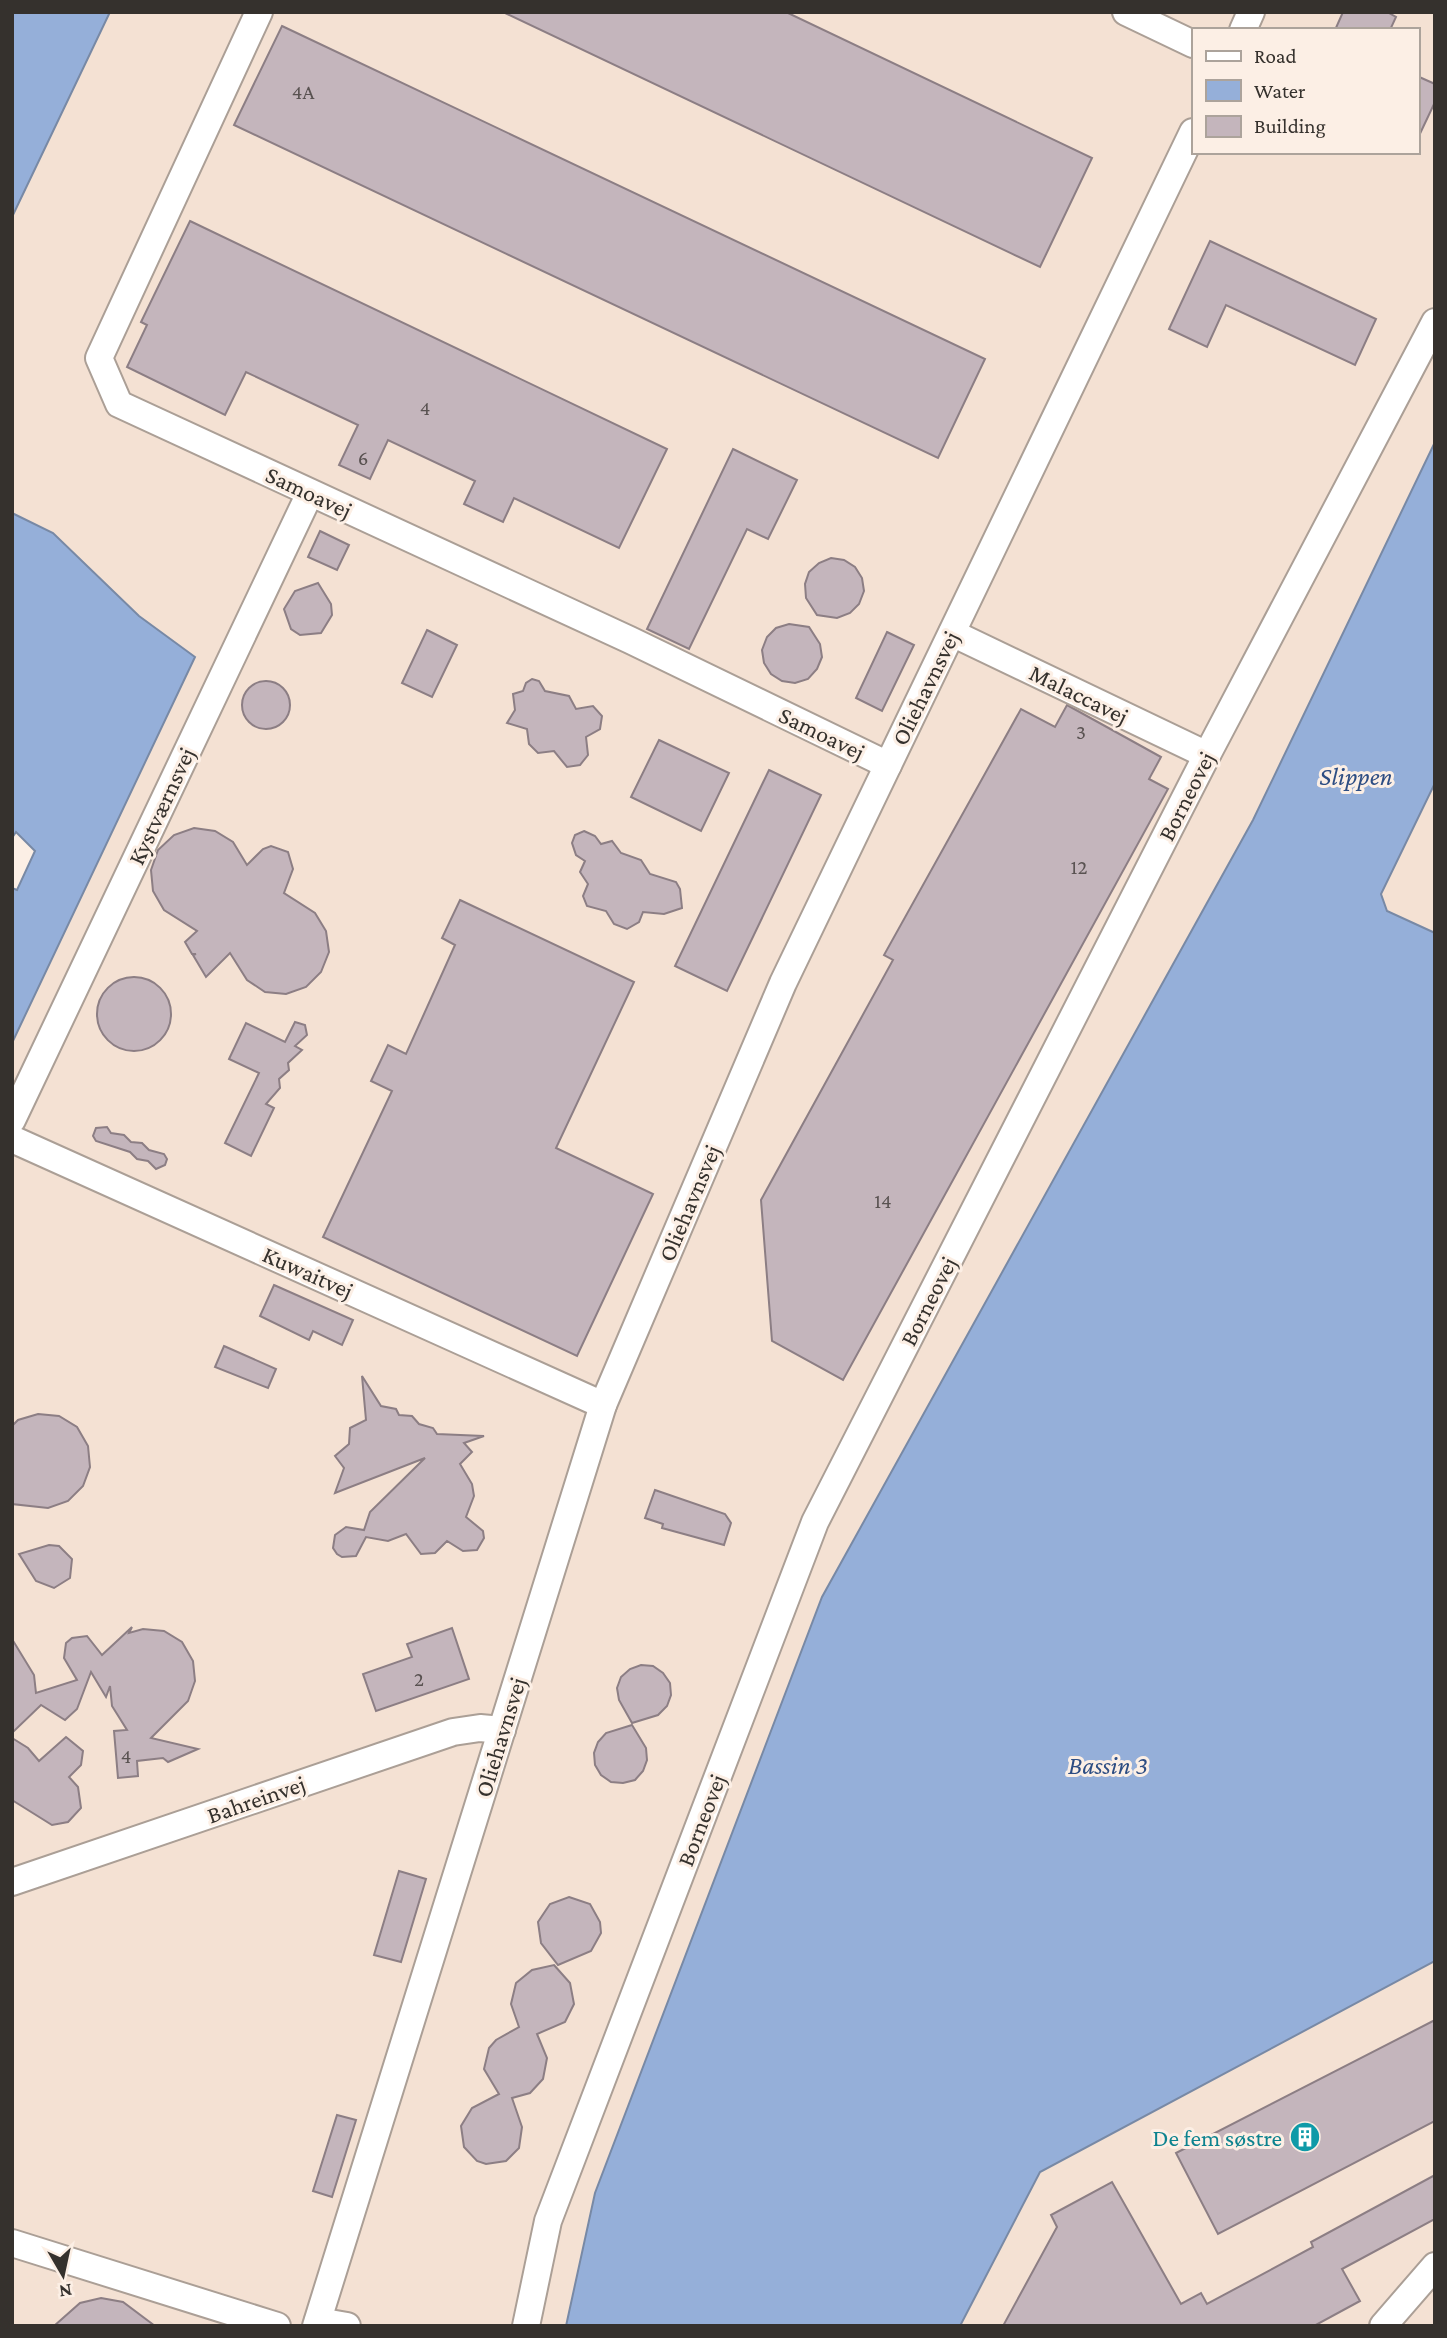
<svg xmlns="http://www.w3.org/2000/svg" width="1447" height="2338" font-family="'Crimson Pro',serif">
	<rect width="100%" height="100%" fill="#fcefe5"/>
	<g fill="#f4e1d3" fill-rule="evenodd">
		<path d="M110 12H1435V442L1253 820 822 1597 595 2193 566 2326H12V1043L195 657 139 616 53 533 12 513V217ZM1193 30H1417V152H1193Z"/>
		<polygon points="1435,783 1435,934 1387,911 1381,894"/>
		<polygon points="1435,1961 1435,2326 960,2326 1040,2172"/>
	</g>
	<g fill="#95afd9" stroke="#7889a5" stroke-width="2">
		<polygon points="12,12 110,12 12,217"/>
		<polygon points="1435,442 1435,783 1381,894 1387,911 1435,933 1435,1961 1040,2172 960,2326 566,2326 595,2193 822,1597 1253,820"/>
		<polygon points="12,513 53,533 139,616 195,657 12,1043 12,888 17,890 35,851 16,832 12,838"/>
	</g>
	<g fill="#c4b5bc" stroke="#8c7e84" stroke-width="2">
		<polygon points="503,12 786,12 1092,158 1040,267"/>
		<polygon points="1343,12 1387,12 1396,17 1390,30 1335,30"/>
		<polygon points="282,26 985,359 938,458 234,125"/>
		<polygon points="1417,76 1435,84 1435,102 1417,140"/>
		<polygon points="190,221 667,449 619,548 514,498 503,522 464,504 475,481 388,440 370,479 339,465 358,425 246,372 225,415 127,367 147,325 141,322"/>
		<polygon points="1210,241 1376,319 1355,365 1226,305 1207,347 1169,329"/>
		<polygon points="733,449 797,480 768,539 747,529 689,649 647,629"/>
		<polygon points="320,531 349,545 337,570 308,557"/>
		<polygon points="831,558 844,560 855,567 862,578 864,591 859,604 850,613 837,618 817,615 806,598 805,584 809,572 819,563"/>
		<polygon points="318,583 331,604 332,615 321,633 300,635 291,629 284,609 295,591"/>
		<polygon points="789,624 809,627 820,644 822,657 817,669 808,679 795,683 782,681 771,674 764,663 762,650 767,637 776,628"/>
		<polygon points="427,630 457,645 432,697 402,683"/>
		<polygon points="887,632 914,645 882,711 856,698"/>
		<polygon points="532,679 539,681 545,691 569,696 576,709 593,706 602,716 600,729 586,737 588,755 580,765 567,767 554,751 538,753 529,744 527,729 507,723 515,710 513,694 523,691 526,683"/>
		<circle cx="266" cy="705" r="24"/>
		<polygon points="1067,705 1161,757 1149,779 1168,789 843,1380 772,1341 761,1200 893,960 884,955 1021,709 1055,727"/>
		<polygon points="659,740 729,773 701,831 631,797"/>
		<polygon points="769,770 821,795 727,991 675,966"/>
		<polygon points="194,828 215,831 233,842 247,865 263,849 271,846 288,852 293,869 284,893 315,913 326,931 329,952 321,972 306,987 286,994 265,992 247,980 230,953 206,977 193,955 196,954 192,954 185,942 197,931 164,910 153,891 151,870 158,850 174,835"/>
		<polygon points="584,831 595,836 601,844 612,841 621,853 641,860 650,874 676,882 680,889 682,908 664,914 643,912 639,922 627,929 614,924 606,911 587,906 583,896 588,884 580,872 585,861 576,855 572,843 575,835"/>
		<polygon points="460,900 634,982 556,1148 653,1194 577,1356 323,1237 392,1091 371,1081 388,1045 406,1054 455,945 442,938"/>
		<circle cx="134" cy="1014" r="37"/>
		<polygon points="295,1022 305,1025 307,1035 295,1046 302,1050 288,1063 289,1070 279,1079 280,1088 266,1104 274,1108 251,1156 225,1143 259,1073 229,1059 246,1023 285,1042"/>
		<polygon points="107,1127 111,1133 124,1135 131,1142 142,1143 149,1150 164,1154 167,1159 165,1165 156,1169 148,1161 137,1159 130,1152 96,1141 93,1136 96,1128"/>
		<polygon points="274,1285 353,1320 342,1345 313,1331 309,1340 260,1316"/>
		<polygon points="224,1346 276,1369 268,1388 215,1367"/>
		<polygon points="362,1376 381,1406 396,1409 399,1415 412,1416 419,1424 433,1428 437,1434 484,1436 464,1443 472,1452 460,1464 472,1484 474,1496 466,1517 483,1531 484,1538 477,1550 463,1551 447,1541 435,1553 421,1554 406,1534 388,1541 366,1537 356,1556 342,1557 337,1554 333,1548 335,1535 346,1527 364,1530 370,1512 425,1458 335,1493 344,1468 335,1456 349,1444 350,1428 366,1420"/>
		<polygon points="38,1414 59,1416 77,1427 88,1446 90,1467 83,1486 68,1501 48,1508 12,1504 12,1426 18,1420"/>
		<polygon points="655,1490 725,1514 731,1523 724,1545 662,1528 663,1524 645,1518"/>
		<polygon points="49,1545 59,1546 72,1559 70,1578 54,1588 36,1581 19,1554"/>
		<polygon points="132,1627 129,1633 143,1629 164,1631 182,1642 193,1661 195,1681 188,1701 151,1738 198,1749 168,1762 163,1758 137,1761 138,1776 118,1778 114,1731 127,1730 112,1706 110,1686 106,1697 91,1672 77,1709 65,1720 41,1705 12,1733 12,1639 34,1675 36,1693 77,1680 64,1658 66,1643 72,1638 87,1636 102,1655"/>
		<polygon points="452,1628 469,1679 376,1711 363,1674 412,1657 407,1644"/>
		<polygon points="641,1665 653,1666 663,1673 670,1683 671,1695 667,1706 658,1715 632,1723 619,1700 617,1688 621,1677 630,1669"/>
		<polygon points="632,1725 646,1748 647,1760 643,1771 635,1780 623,1783 611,1782 601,1775 595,1765 594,1753 598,1742 606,1733"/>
		<polygon points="66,1737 83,1751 81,1765 69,1777 78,1787 81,1808 68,1822 52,1825 12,1800 12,1738 28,1748 39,1761"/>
		<polygon points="399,1871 426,1879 401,1962 374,1955"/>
		<polygon points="569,1897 590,1904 600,1922 601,1933 591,1951 558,1965 541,1943 538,1922 550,1904"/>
		<polygon points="554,1965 570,1983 574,2004 565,2022 537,2034 547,2058 543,2079 530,2093 512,2098 522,2127 519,2148 506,2161 486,2164 477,2161 464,2147 461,2126 472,2108 499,2094 484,2069 489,2048 496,2040 519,2027 511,2004 516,1983 532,1970"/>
		<polygon points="1435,2020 1435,2121 1218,2234 1176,2153"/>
		<polygon points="337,2115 356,2120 332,2197 313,2191"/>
		<polygon points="1435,2175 1435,2219 1342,2269 1360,2301 1314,2326 1003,2326 1057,2227 1051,2215 1112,2182 1181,2304 1201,2293 1207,2304 1313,2247 1311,2242"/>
		<polygon points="101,2298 123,2302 155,2326 54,2326 80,2303"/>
	</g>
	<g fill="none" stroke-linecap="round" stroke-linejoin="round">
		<g stroke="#ab9f96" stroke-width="30">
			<g id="minor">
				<polyline points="259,12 99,358 119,404 630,640 888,765"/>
				<polyline points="1126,12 1193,44"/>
				<polyline points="1243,30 1251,12"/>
				<polyline points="952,633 1207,755"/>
				<polyline points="12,1120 310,493"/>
				<polyline points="12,1139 603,1405"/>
				<polyline points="12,1882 453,1732 480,1728 502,1730"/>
				<polyline points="12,2243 277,2326"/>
				<polyline points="318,2321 347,2326"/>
				<polyline points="316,2326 603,1405 783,983 1193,132"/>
				<polyline points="526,2326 548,2221 815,1522 1207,755 1435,322"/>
				<polyline points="1383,2326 1435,2266"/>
			</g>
		</g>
		<use href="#minor" stroke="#fff" stroke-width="26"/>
	</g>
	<defs>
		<g id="building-disc" transform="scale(1.575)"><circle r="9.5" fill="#0f9aa8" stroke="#fcefe5"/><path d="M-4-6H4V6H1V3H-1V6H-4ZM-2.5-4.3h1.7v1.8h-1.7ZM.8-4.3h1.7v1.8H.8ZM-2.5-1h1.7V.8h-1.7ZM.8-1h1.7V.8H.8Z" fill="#fff"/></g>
	</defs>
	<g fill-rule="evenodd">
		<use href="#building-disc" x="1305" y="2137"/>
	</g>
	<g text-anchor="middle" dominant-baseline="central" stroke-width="6" stroke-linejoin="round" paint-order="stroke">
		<g font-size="21" fill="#595251">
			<text x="303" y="92">4A</text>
			<text x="425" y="408">4</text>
			<text x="363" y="458">6</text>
			<text x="1081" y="732">3</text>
			<text x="1079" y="867">12</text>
			<text x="883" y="1201">14</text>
			<text x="419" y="1679">2</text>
			<text x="126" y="1756">4</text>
		</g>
		<g font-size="24" fill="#35312d" stroke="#fcefe5">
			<text transform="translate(309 492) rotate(25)">Samoavej</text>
			<text transform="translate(925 688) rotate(-64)">Oliehavnsvej</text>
			<text transform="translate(1079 694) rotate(26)">Malaccavej</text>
			<text transform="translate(822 733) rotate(26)">Samoavej</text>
			<text transform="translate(1186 796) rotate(-63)">Borneovej</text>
			<text transform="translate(161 806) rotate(-65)">Kystværnsvej</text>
			<text transform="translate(689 1203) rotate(-67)">Oliehavnsvej</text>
			<text transform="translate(308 1272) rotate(24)">Kuwaitvej</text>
			<text transform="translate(928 1301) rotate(-63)">Borneovej</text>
			<text transform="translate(500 1737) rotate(-73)">Oliehavnsvej</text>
			<text transform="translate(256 1799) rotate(-19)">Bahreinvej</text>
			<text transform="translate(701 1820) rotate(-69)">Borneovej</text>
		</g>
		<g font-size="24" fill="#0d838f" stroke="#fcefe5" text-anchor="end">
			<text x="1282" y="2137">De fem søstre</text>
		</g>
		<g font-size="26" font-style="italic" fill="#2d4d83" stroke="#fcefe5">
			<text x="1356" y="776">Slippen</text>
			<text x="1108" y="1765">Bassin 3</text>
		</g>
	</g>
	<rect width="1447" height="2338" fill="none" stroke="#35312d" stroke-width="28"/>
	<rect x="1192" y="28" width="228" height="126" fill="#fcefe5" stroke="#aca39b" stroke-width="2"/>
	<rect x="1206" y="51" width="35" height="10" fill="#ffffff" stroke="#aca39b" stroke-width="2"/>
	<text x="1254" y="63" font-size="21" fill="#35312d">Road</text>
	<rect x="1206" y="80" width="35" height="21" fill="#95afd9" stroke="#aca39b" stroke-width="2"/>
	<text x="1254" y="98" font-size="21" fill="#35312d">Water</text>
	<rect x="1206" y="116" width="35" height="21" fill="#c4b5bc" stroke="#aca39b" stroke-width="2"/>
	<text x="1254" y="133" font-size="21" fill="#35312d">Building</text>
	<g transform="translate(63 2275) rotate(171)" stroke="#fcefe5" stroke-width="5" paint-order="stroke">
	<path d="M0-5L12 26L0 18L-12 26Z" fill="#35312d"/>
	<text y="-10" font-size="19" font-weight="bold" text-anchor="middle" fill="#35312d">N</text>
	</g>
</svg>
